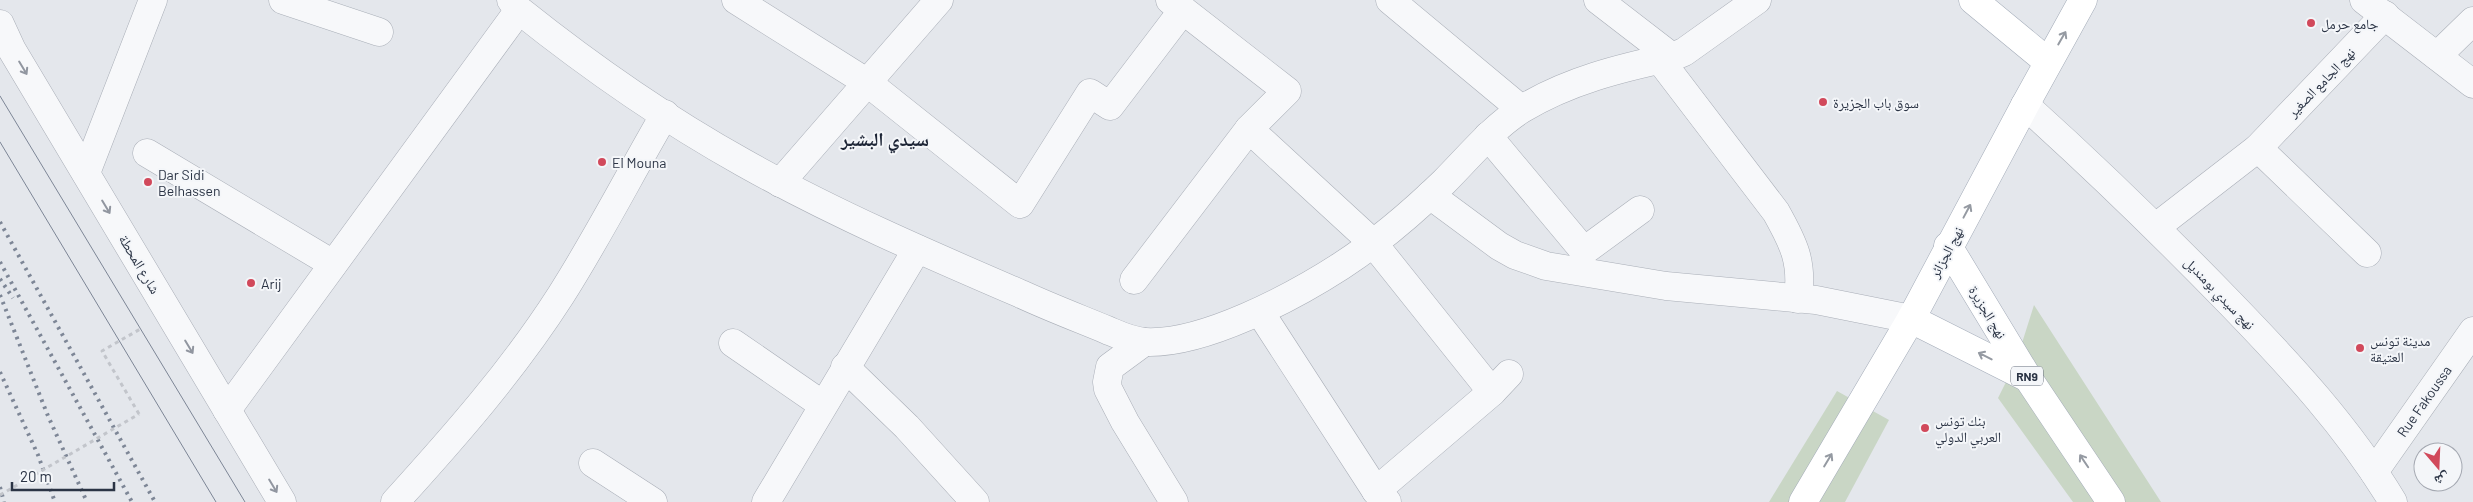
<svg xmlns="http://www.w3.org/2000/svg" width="2473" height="502" font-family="Barlow,'Noto Naskh Arabic',sans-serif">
	<rect width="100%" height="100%" fill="#e4e7ec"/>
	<g fill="#c9d6c5">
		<polygon points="2034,305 2161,502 2073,502 1998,398 2016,362"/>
		<polygon points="1837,391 1889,420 1845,502 1769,502"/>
	</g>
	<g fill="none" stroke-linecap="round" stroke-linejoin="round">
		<g stroke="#a9aeb7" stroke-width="29">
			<g id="minor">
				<polyline points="283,0 379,32"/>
				<path d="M511 0 519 10C589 66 665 119 744 163 833 213 928 254 1021 294 1049 307 1078 318 1107 330 1119 335 1131 341 1145 342 1203 345 1293 297 1341 266 1378 242 1413 212 1444 182 1469 157 1492 128 1522 109 1568 81 1620 68 1672 57L1684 52 1757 0"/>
				<polyline points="736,0 868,83 1020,204 1090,93 1110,106 1183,10"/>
				<polyline points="1390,0 1521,109"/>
				<polyline points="1598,0 1672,57"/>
				<polyline points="2364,0 2473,84"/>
				<polyline points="0,24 12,50 282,502"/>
				<polyline points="2437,56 2473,21"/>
				<path d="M1660 60 1776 212C1794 244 1803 262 1798 299"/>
				<path d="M2025 105C2095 168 2163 234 2230 303 2290 365 2348 427 2393 502"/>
				<polyline points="1249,129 1373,243 1492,392"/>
				<polyline points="1488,136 1584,251 1640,210"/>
				<polyline points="2258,148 2367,253"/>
				<polyline points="147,153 333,264"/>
				<polyline points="86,173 153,0"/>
				<polyline points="780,183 939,0"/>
				<polyline points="1430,195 1499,246 1515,255 1546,266 1666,286 1816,300 1911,319"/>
				<polyline points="2156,227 2258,148 2385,15"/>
				<polyline points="1134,280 1249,129 1287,91 1170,0"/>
				<polyline points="1260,312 1376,491 1387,502"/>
				<polyline points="1144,342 1110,367 1107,382 1108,389 1125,422 1174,502"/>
				<polyline points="733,343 823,405"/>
				<polyline points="845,367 907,427 975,502"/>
				<polyline points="227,410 519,10"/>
				<polyline points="593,463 653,502"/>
				<polyline points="2374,472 2473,331"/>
				<polyline points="1376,491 1492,392 1509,374"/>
				<path d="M395 502C454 437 513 370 561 295 598 237 630 174 665 114"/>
				<polyline points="766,502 917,249"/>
			</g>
		</g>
		<g stroke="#a3abb8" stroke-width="29">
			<g id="major">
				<polyline points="1973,0 2048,62"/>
				<polyline points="1948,246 2028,378 2111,502"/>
				<polyline points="1911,319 2028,378"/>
				<polyline points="1803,502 1911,319 2025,105 2083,0"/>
			</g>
		</g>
		<polyline stroke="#c2c5cb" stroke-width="3" stroke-dasharray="4 4" stroke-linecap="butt" points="139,414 102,351 142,328"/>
		<use href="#minor" stroke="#f7f8fa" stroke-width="28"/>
		<use href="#major" stroke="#fff" stroke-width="28"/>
		<g stroke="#7d8696" stroke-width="1">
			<polyline points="0,96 245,502"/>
			<polyline points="0,142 216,502"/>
		</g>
		<g stroke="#7d8696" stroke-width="4" stroke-dasharray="2.5 5" stroke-linecap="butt">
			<polyline points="0,222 155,502"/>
			<polyline points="0,262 132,502"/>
			<polyline points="0,279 13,298"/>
			<polyline points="0,295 48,416 87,502"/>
			<polyline points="0,372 38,455 55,502"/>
			<polyline points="0,487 4,502"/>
		</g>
		<polyline stroke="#c2c5cb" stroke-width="3" stroke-dasharray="4 4" stroke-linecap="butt" points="0,495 139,414"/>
	</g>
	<defs><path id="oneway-shaft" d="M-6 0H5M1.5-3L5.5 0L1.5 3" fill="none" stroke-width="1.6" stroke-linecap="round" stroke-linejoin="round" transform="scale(1.25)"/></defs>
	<g stroke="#959aa2">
		<use href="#oneway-shaft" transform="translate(2062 38) rotate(-60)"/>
		<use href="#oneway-shaft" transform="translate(1967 211) rotate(-62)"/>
		<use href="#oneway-shaft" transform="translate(1985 356) rotate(-153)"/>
		<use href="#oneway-shaft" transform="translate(1828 460) rotate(-59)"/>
		<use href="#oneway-shaft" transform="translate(2084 461) rotate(-124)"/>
	</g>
	<g stroke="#9196a0">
		<use href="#oneway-shaft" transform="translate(23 68) rotate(59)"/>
		<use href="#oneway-shaft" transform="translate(106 207) rotate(59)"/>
		<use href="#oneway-shaft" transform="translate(189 347) rotate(59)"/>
		<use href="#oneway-shaft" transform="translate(273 486) rotate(59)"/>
	</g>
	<g fill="#d1495b" stroke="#f4f6f9" stroke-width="2">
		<circle cx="2311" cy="23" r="5"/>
		<circle cx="1823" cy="102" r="5"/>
		<circle cx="602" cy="162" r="5"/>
		<circle cx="148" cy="182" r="5"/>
		<circle cx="251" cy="283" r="5"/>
		<circle cx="2360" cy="348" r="5"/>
		<circle cx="1925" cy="428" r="5"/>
	</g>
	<g text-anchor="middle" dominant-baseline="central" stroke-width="4" stroke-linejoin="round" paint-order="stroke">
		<rect fill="#f4f6f9" stroke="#676e7b" stroke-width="1" x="2011" y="366.5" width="32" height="19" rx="4"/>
		<g font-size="12" font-weight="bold" fill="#2b3445">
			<text x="2027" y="376">RN9</text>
		</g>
		<g font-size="14" fill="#2b3445" stroke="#f4f6f9" text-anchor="start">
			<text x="2321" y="23">جامع حرمل</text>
			<text x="1833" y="102">سوق باب الجزيرة</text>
			<text x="612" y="162">El Mouna</text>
			<text x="158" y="174">Dar Sidi<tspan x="158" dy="16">Belhassen</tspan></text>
			<text x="261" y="283">Arij</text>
			<text x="2370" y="340">مدينة تونس<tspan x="2370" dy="16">العتيقة</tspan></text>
			<text x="1935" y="420">بنك تونس<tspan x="1935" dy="16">العربي الدولي</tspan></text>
		</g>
		<g font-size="14" fill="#2b3445" stroke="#f4f6f9">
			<text transform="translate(2321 82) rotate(-46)">نهج الجامع الصغير</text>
			<text transform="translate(1946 252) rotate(-62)">نهج الجزائر</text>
			<text transform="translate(140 264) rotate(59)">شارع المحطة</text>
			<text transform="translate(2220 293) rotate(46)">نهج سيدي بومنديل</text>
			<text transform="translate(1988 312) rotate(59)">نهج الجزيرة</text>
			<text transform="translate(2424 401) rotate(-55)">Rue Fakoussa</text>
		</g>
		<g font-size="19" font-weight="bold" fill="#1d2536" stroke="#f4f6f9">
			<text x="885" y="138">سيدي البشير</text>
		</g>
	</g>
	<g transform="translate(2438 467) rotate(161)"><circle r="24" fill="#f4f6f9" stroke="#a4a8b1"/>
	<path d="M0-4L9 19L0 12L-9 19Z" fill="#d1495b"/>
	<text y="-8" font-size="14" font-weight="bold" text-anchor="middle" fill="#2b3445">ش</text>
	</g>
	<path d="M12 482v8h102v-8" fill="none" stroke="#2b3445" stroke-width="2.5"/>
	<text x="20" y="482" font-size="15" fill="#2b3445" stroke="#f4f6f9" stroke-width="4" paint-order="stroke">20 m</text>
</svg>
